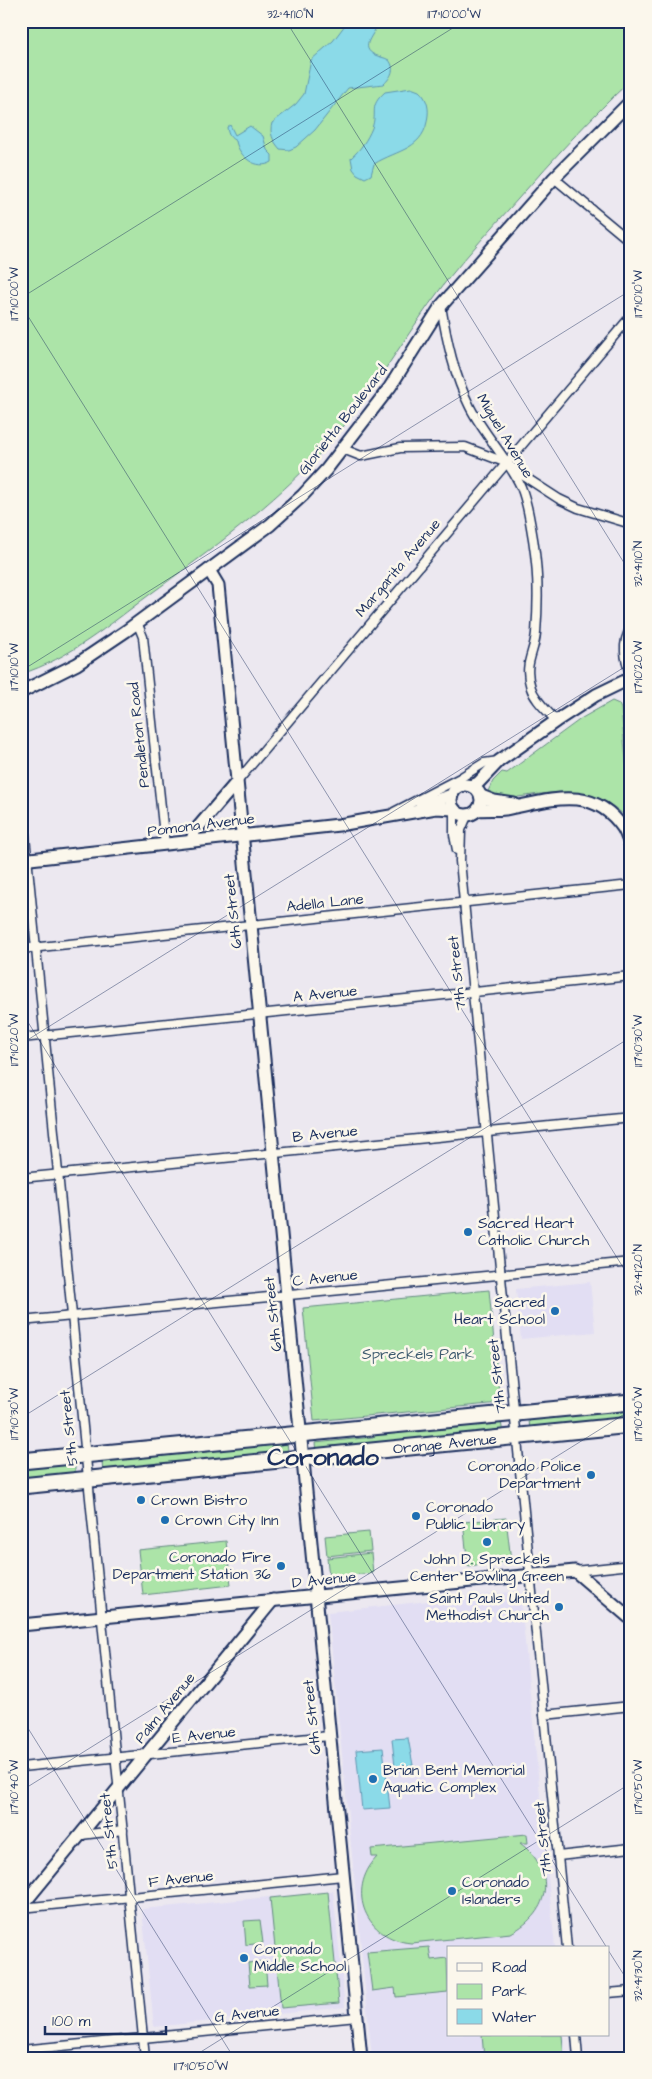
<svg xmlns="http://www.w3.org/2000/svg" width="652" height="2079" font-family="'Architects Daughter',sans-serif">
	<rect width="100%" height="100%" fill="#ece8f0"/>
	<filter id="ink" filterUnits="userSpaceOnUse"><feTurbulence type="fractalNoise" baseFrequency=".02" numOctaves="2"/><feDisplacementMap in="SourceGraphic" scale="10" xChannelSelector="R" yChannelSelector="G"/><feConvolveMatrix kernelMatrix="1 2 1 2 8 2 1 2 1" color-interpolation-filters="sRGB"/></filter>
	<g filter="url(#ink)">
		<g fill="#e2def3">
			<polygon points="590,1282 595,1332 521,1339 516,1289"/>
			<polygon points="520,1591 555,1948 448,1948 448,2035 564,2035 566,2058 372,2058 328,1612"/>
			<polygon points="333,1891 345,2007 154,2027 142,1909"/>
		</g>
		<g fill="#ace4a8" stroke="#648a83">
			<path d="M21 21H631V80C591 117 554 158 518 199 493 227 467 255 444 284 403 338 370 399 325 448 273 505 211 550 149 595 109 625 69 659 21 674Z"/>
			<path d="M612 701 619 704 621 709 631 812V817L628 819C593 784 562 791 518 797L515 800H508L487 793 493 781 502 772 507 773 582 718Z"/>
			<polygon points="489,1290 500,1403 314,1421 303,1308"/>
			<polygon points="631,1408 631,1421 530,1431 529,1419"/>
			<polygon points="501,1421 503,1434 316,1452 315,1443 373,1437 381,1433"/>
			<polygon points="287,1442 288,1451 247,1455 236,1459 103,1473 102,1461"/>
			<polygon points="75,1463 75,1475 21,1480 21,1468"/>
			<polygon points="506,1518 511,1561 468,1566 463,1522"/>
			<polygon points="369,1532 371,1551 327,1556 325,1536"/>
			<polygon points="226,1541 231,1585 143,1595 138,1550"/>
			<polygon points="371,1553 373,1573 329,1577 327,1558"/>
			<path d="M527 1834 528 1843H520C557 1871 551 1912 511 1933L411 1943C366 1939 345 1891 377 1857H372L371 1849Z"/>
			<polygon points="328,1892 339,2003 281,2008 270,1898"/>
			<polygon points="260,1920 263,1943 246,1945 244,1921"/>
			<polygon points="429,1947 431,1960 447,1958 448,1992 396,1997 395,1988 372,1991 367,1952"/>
			<polygon points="265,1961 267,1985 250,1986 248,1963"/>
			<polygon points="482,2035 562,2035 564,2058 484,2058"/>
		</g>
		<g fill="#8bdae8" stroke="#5e96b1">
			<path d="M348 21H377C379 32 358 45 373 54 378 57 384 57 389 60 396 69 391 77 384 84L348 88 315 130 296 147 289 150 280 149C273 141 269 133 272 123L296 104 304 94 311 60 333 41Z"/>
			<path d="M411 88 419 91C426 97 429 106 428 115 425 150 398 149 374 164L371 175 365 178 357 174 353 169 351 158C360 150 367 140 372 128 378 111 368 107 385 92Z"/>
			<path d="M230 125 235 135 250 126 263 136 267 150 272 155V162C257 171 239 157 236 141 230 138 228 135 227 127Z"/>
			<polygon points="408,1738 413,1765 395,1767 392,1739"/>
			<polygon points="383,1748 390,1808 362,1810 356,1750"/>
		</g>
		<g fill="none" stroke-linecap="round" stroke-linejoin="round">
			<g stroke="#1b2f5e" stroke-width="11">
				<g id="street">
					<polyline points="554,178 631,242"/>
					<path d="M441 306C447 342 454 375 470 407 484 435 509 460 521 487 526 499 529 515 531 527 538 565 539 595 536 633 534 655 523 663 531 688 535 701 548 711 556 721"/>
					<polyline points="343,449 361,456 400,448 465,447 507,463 522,475 559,499 578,508 631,524"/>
					<polyline points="137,622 143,637 165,845"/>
					<path d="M631 628C621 643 625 660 631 676"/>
					<polyline points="236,783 631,316"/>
					<polyline points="21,796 145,2058"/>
					<polyline points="454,810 454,835 457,850"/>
					<polyline points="394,812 460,778 484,763 499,761"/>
					<polyline points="467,816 461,830 460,861 567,1948"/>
					<polyline points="21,949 631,885"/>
					<polyline points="21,1038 631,976"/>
					<polyline points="21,1178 631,1118"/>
					<polyline points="21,1321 631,1262"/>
					<polyline points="575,1571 631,1565"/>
					<polyline points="544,1715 631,1706"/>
					<polyline points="21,1767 329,1736"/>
					<polyline points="81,1835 123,1830"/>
					<polyline points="558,1856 631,1848"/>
					<polyline points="21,1908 343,1876"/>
					<polyline points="608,1993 631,1991"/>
					<polyline points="576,2035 578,2058"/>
					<polyline points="21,2050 357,2017"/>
				</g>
			</g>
			<g stroke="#1b2f5e" stroke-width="15">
				<g id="secondary">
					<polyline points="209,570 218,585 361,2058"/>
					<polyline points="21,692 77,664 126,631 270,525 303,495 326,470 390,387 441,306 554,178 631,101"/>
					<circle cx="466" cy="800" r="15"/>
					<polyline points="471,786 478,783 499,761 556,721 596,695 631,678"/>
					<polyline points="481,796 494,801 514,804"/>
					<polyline points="421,805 452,795"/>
					<path d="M478 810C487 809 496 810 505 809 549 801 592 783 623 828 626 833 628 840 631 845"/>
					<polyline points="192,841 194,832 236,783"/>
					<polyline points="21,860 339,825 436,808 453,809"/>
					<polyline points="21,1625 575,1571 631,1619"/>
					<polyline points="21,1907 273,1600"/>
				</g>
			</g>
			<g stroke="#1b2f5e" stroke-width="19">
				<g id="highway">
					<polyline points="21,1461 631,1402"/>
					<path id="s1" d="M21 1486 631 1425"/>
				</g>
			</g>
			<use href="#street" stroke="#fbf7ec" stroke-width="8"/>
			<use href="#secondary" stroke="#fbf7ec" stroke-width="11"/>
			<use href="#highway" stroke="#fbf7ec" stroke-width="15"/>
		</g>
	</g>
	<path fill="none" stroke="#1b2f5e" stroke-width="1" stroke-opacity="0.45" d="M286 21 631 574M21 298 464 21M21 305 631 1280M21 671 631 290M21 1011 607 1948M21 1044 631 663M21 1418 631 1037M21 1717 234 2058M21 1791 631 1410M608 1950 631 1986M191 2058 631 1783"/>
	<g fill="#1f6fb2" stroke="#fbf7ec" stroke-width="2">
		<circle cx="468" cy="1232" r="5"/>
		<circle cx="555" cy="1311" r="5"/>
		<circle cx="591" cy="1475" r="5"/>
		<circle cx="141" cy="1500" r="5"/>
		<circle cx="416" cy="1516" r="5"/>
		<circle cx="165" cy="1520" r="5"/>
		<circle cx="487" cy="1542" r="5"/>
		<circle cx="281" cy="1566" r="5"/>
		<circle cx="559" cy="1607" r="5"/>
		<circle cx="373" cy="1779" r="5"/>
		<circle cx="452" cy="1891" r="5"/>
		<circle cx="244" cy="1958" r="5"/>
	</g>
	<g text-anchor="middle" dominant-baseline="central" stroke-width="5" stroke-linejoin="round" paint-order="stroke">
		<g font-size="15" fill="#1b2f5e" stroke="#fbf7ec">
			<text transform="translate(343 420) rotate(-52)">Glorietta Boulevard</text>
			<text transform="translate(505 436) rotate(59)">Miguel Avenue</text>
			<text transform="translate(398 568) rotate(-50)">Margarita Avenue</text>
			<text transform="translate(139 735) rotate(-96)">Pendleton Road</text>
			<text transform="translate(201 825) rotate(-7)">Pomona Avenue</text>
			<text transform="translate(325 903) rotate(-6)">Adella Lane</text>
			<text transform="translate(233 911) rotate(-96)">6th Street</text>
			<text transform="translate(457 973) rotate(-96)">7th Street</text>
			<text transform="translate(325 994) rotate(-6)">A Avenue</text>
			<text transform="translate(325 1134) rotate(-6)">B Avenue</text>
			<text transform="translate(325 1278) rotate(-6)">C Avenue</text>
			<text transform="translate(273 1314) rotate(-96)">6th Street</text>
			<text transform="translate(497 1376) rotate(-96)">7th Street</text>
			<text transform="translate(69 1428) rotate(-96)">5th Street</text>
			<text stroke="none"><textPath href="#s1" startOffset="426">Orange Avenue</textPath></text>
			<text transform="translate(324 1580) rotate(-6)">D Avenue</text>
			<text transform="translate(165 1708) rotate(-51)">Palm Avenue</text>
			<text transform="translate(312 1717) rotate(-96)">6th Street</text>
			<text transform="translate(204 1735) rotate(-6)">E Avenue</text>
			<text transform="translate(109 1831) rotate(-96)">5th Street</text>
			<text transform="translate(543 1839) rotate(-96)">7th Street</text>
			<text transform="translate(181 1879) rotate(-6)">F Avenue</text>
			<text transform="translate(247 2014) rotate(-6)">G Avenue</text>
		</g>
		<g font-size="15" fill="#1b2f5e" stroke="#fbf7ec" text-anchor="start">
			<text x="478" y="1223">Sacred Heart<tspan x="478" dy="17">Catholic Church</tspan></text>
			<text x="545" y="1302" text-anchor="end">Sacred<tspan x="545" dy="17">Heart School</tspan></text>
			<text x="581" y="1466" text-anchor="end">Coronado Police<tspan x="581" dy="17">Department</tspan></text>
			<text x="151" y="1500">Crown Bistro</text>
			<text x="426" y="1507">Coronado<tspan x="426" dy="17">Public Library</tspan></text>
			<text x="175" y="1520">Crown City Inn</text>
			<text x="271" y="1557" text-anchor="end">Coronado Fire<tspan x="271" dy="17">Department Station 36</tspan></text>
			<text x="487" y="1559" text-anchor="middle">John D. Spreckels<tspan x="487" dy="17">Center Bowling Green</tspan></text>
			<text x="549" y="1598" text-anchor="end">Saint Pauls United<tspan x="549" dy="17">Methodist Church</tspan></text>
			<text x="383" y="1770">Brian Bent Memorial<tspan x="383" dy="17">Aquatic Complex</tspan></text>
			<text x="462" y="1882">Coronado<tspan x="462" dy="17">Islanders</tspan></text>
			<text x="254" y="1949">Coronado<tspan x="254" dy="17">Middle School</tspan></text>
		</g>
		<g font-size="15" fill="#3f5c70" stroke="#fbf7ec">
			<text x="418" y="1354">Spreckels Park</text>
		</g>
		<g font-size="25" font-weight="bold" fill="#1b2f5e" stroke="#fbf7ec">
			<text x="323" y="1457">Coronado</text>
		</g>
	</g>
	<rect width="652" height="2079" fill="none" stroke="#fbf7ec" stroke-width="55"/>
	<rect x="447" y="1946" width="162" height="90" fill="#fbf7ec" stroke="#a1a7b3"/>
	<rect x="457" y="1963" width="25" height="8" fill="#fbf7ec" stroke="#a1a7b3"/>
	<text x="492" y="1972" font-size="15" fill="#1b2f5e">Road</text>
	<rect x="457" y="1984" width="25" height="15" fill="#ace4a8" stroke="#a1a7b3"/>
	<text x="492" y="1996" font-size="15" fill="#1b2f5e">Park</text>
	<rect x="457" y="2009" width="25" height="15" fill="#8bdae8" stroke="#a1a7b3"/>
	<text x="492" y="2022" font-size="15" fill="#1b2f5e">Water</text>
	<path d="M45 2026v8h121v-8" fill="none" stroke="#1b2f5e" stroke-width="2.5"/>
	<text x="52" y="2026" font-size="15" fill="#1b2f5e" stroke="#fbf7ec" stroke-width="4" paint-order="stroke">100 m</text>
	<rect x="28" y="28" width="596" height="2024" fill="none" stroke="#1b2f5e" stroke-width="2"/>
	<g font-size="12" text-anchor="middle" fill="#1b2f5e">
		<text x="290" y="18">32°41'10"N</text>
		<text x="454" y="18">117°10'00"W</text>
		<text transform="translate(14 294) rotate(-90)" y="4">117°10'00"W</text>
		<text transform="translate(638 294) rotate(-90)" y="4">117°10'10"W</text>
		<text transform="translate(638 564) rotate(-90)" y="4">32°41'10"N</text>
		<text transform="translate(14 667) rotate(-90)" y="4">117°10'10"W</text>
		<text transform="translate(638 667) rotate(-90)" y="4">117°10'20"W</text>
		<text transform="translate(14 1040) rotate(-90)" y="4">117°10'20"W</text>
		<text transform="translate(638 1041) rotate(-90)" y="4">117°10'30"W</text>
		<text transform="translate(638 1270) rotate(-90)" y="4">32°41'20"N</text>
		<text transform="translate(14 1414) rotate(-90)" y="4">117°10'30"W</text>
		<text transform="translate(638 1414) rotate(-90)" y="4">117°10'40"W</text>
		<text transform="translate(14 1787) rotate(-90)" y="4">117°10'40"W</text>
		<text transform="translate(638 1787) rotate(-90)" y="4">117°10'50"W</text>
		<text transform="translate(638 1976) rotate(-90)" y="4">32°41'30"N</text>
		<text x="201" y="2070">117°10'50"W</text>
	</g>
</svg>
